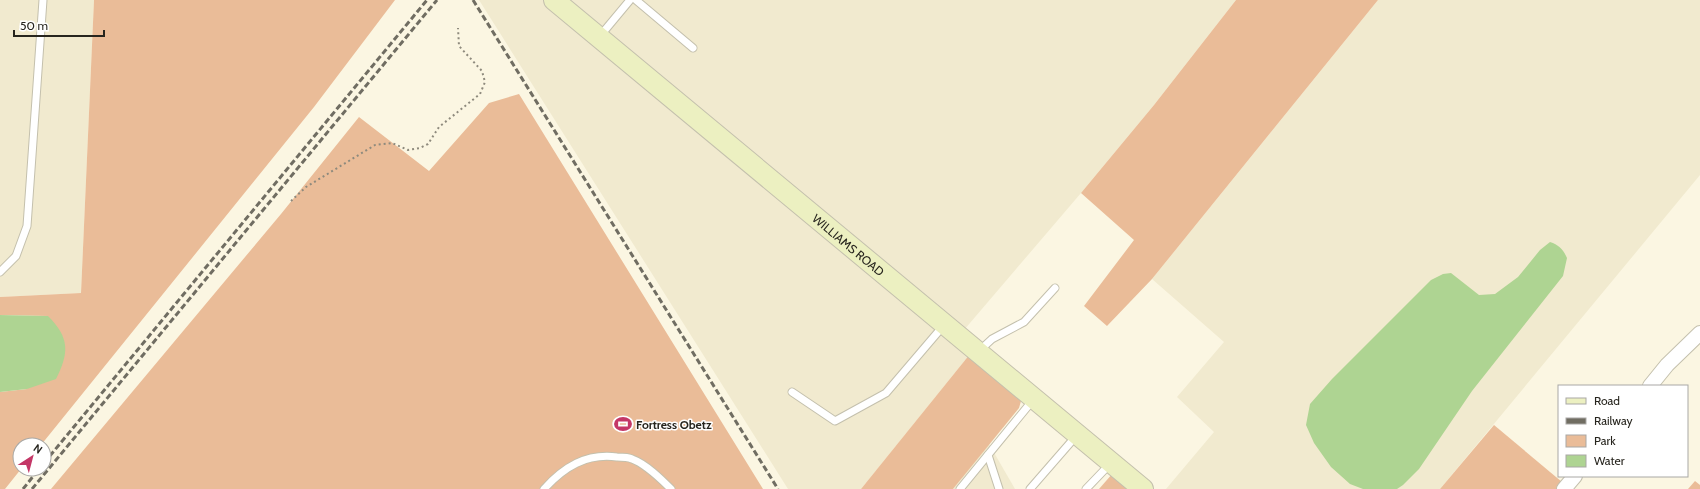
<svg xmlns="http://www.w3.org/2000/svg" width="1700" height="489" font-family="Cabin,sans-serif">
	<rect width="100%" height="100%" fill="#fbf6e2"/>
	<g fill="#f1eacf">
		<polygon points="0,0 94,0 81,293 0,297"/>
		<polygon points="479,0 1236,0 1154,105 1081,193 964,330 970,354 861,489 788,489"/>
		<polygon points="1378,0 1700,0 1700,175 1440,489 1166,489 1214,432 1177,397 1224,342 1152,279"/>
		<polygon points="989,444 1015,489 953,489"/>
	</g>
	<g fill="#eabc98">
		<polygon points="94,0 395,0 314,107 41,445 20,445 20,469 21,469 5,489 0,489 0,392 27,389 48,316 0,315 0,297 81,293"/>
		<polygon points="1236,0 1378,0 1152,279 1107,326 1084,306 1134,240 1081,193 1154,105"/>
		<polygon points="519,94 763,489 51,489 281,214 359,117 429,171 489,103"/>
		<polygon points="970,354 1020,396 1021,401 1019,408 953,489 861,489"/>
		<polygon points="1494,425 1562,482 1557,489 1440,489"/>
		<polygon points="1113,473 1133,489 1099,489"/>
		<polygon points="1695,481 1700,485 1700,489 1688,489"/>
	</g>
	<g fill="#aed492">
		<path d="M1550 242C1559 245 1563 249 1567 258L1563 276 1472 391 1419 469 1403 485 1397 489H1363L1350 484 1331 467 1314 443 1306 425 1310 404 1332 379 1431 280 1443 274 1451 273 1479 295 1495 294 1518 277 1540 250Z"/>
		<path d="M0 315 48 316C70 338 69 353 56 379L27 389 0 392Z"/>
	</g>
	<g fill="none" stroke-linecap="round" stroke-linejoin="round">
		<g stroke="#c4c0ad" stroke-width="9">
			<g id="lane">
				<polyline points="636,0 693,48"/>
				<polyline points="600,36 630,0"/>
				<polyline points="0,272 16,256 27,226 43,0"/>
				<polyline points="979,351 992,339 1024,322 1055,288"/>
				<polyline points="792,392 835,421 886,393 944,325"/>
				<polyline points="988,455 999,489"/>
				<path d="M544 489C564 467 586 453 617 457 622 457 628 457 632 459 646 464 661 479 671 489"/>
				<polyline points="960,489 1033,400"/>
				<polyline points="1030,489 1077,435"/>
				<polyline points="1086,489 1110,464"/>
			</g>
		</g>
		<g stroke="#c4c0ad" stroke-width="16">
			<g id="street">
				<polyline points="1650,386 1667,365 1700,333"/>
				<polyline points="1564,489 1575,476"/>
			</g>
		</g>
		<g stroke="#c4c0ad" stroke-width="22">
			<g id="secondary">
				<path id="s1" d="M554 0 1143 489"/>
			</g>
		</g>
		<polyline stroke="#8e8a7d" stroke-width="2" stroke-dasharray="2 3" stroke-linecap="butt" points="291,201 306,187 375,145 392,143 408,150 420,148 428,144 439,127 480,94 485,82 482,71 459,46 458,28"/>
		<use href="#lane" stroke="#fff" stroke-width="7"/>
		<use href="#street" stroke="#fff" stroke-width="14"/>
		<use href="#secondary" stroke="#ecf0c1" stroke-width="20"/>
		<g stroke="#706d62" stroke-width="3" stroke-dasharray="6 3" stroke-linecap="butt">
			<polyline points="473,0 778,489"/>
			<polyline points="44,463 427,0"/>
			<polyline points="23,489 39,469"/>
			<polyline points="32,489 437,0"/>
		</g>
	</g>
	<defs>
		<g id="stadium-bare" transform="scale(1.38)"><path d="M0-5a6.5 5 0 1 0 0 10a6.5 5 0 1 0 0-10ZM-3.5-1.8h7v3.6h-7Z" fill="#c43767" stroke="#fff" stroke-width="2.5" paint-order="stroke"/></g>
	</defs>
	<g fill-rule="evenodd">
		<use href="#stadium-bare" x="623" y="424"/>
	</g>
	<g text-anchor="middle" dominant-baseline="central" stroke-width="3" stroke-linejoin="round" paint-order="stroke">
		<g font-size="12" fill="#27251e" stroke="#fff">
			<text stroke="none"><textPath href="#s1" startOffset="383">WILLIAMS ROAD</textPath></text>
		</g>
		<g font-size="12" font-weight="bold" fill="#27251e" stroke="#fff" text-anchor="start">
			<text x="636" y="424">Fortress Obetz</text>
		</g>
	</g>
	<rect x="1558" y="385" width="130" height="92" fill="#ffffff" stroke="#a9a8a5"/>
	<rect x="1566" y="398" width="20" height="6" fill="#ecf0c1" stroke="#a9a8a5"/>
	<text x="1594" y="405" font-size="12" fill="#27251e">Road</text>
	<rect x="1566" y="418" width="20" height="6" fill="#706d62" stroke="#a9a8a5"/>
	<text x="1594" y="425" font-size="12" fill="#27251e">Railway</text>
	<rect x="1566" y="435" width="20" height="12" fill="#eabc98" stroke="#a9a8a5"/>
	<text x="1594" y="445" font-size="12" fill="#27251e">Park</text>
	<rect x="1566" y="455" width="20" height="12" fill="#aed492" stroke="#a9a8a5"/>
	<text x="1594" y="465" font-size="12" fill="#27251e">Water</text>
	<g transform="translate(32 457) rotate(36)"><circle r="19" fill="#ffffff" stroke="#a9a8a5"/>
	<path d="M0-3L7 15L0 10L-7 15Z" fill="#c43767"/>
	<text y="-6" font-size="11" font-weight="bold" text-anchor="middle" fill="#27251e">N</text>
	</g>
	<path d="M14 30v6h90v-6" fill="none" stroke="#27251e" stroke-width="2"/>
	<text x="20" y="30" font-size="12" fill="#27251e" stroke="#ffffff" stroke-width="3" paint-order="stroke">50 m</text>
</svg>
